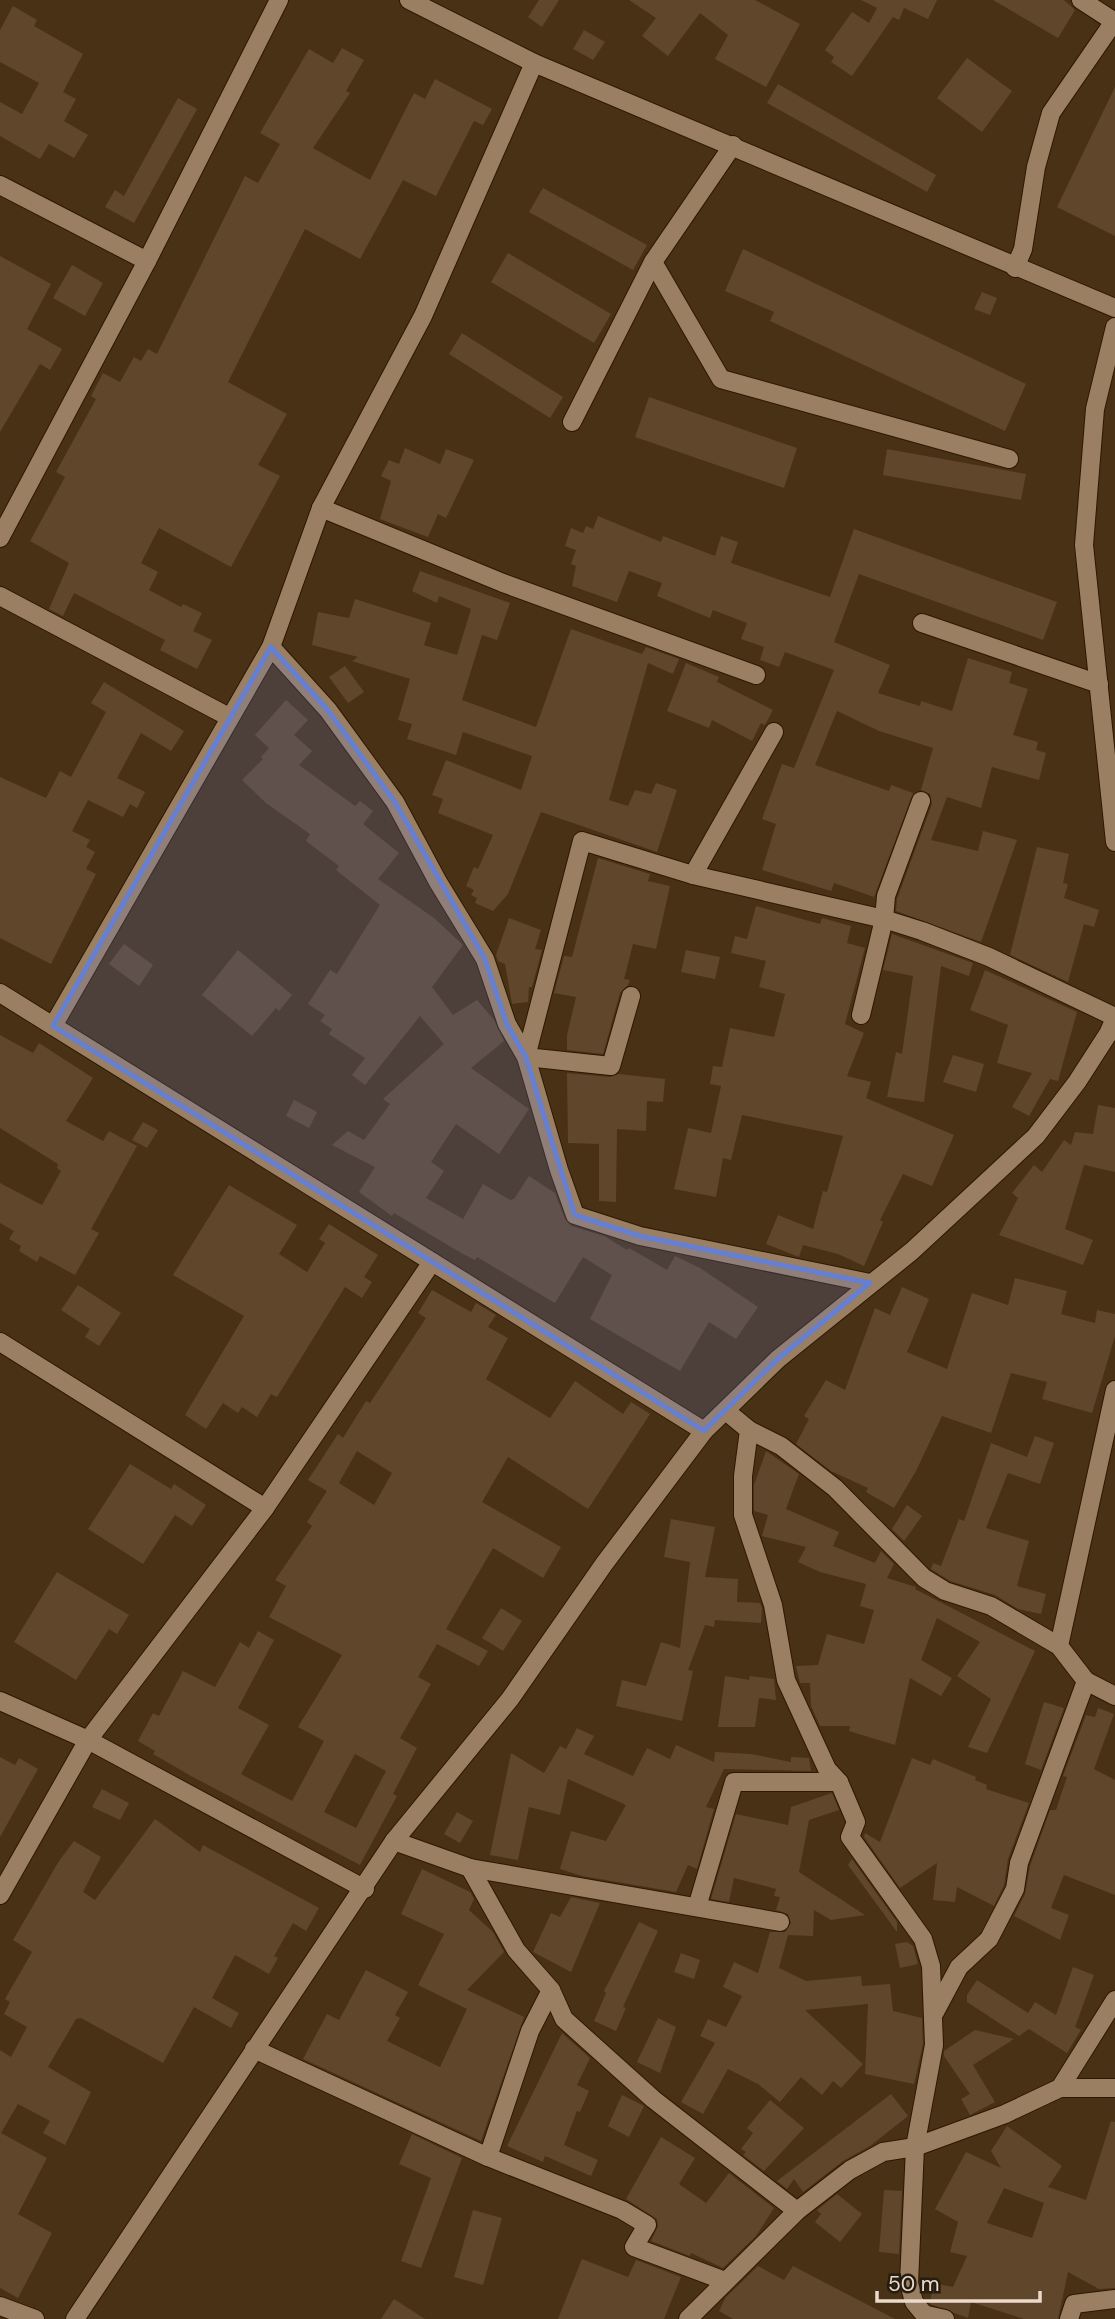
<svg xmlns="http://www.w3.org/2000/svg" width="1115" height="2319" font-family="'DM Sans',sans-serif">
	<rect width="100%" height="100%" fill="#483115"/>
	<g fill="#60472b" fill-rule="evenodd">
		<polygon points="539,0 559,0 542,27 528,17"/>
		<polygon points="629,0 755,0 800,24 766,87 715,59 728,35 700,13 668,56 642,36 656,18"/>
		<polygon points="861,0 937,0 928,19 904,8 899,20 893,17 852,76 831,62 834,57 825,50 852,12 869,23 877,8"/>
		<polygon points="993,0 1064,0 1075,10 1058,38"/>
		<polygon points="13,6 37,20 34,26 83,54 63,92 76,99 64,121 88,135 74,158 49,144 40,159 0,136 0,102 22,114 39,83 0,62 0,30"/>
		<polygon points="584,30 605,42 593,60 573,49"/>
		<polygon points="342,48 364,60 346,91 350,93 313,148 370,180 414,93 425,99 435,79 492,109 483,125 474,121 436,196 403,180 360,259 305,229 228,382 287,414 258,465 280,476 231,567 159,528 141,563 158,572 149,590 181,607 183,604 202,613 193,631 212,640 197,669 160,650 165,640 74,593 63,616 49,609 69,563 30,541 65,477 56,472 96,399 91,396 103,373 120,382 134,357 141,361 148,349 157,354 245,176 258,183 280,144 260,133 309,49 333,63"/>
		<polygon points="967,58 1012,91 982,132 937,98"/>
		<polygon points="778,84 936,175 927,192 767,103"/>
		<polygon points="1115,87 1115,236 1057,207"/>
		<polygon points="178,98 197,109 134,223 105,207 115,190 124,196"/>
		<polygon points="543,188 647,245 633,270 529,212"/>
		<polygon points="743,249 1026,384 1005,431 770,321 774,312 725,291"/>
		<polygon points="508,253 611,314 594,343 491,282"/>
		<polygon points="0,256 51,284 27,329 62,349 50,370 40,364 0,432"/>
		<polygon points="72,265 103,283 85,316 53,298"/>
		<polygon points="982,292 997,298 990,315 974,309"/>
		<polygon points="462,333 563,397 550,418 449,354"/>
		<polygon points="649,397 797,448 784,488 635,437"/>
		<polygon points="405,448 440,464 446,449 474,460 446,518 438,514 428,537 380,519 391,481 381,476 389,460 399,464"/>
		<polygon points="887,449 1026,474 1021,500 883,475"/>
		<polygon points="598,516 661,542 663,536 715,556 721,536 738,542 731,563 830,597 854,529 1057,602 1043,640 859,574 834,642 890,665 878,693 920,706 921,701 952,711 968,658 1012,672 1009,683 1028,689 1013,735 1038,742 1036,750 1046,753 1039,780 992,767 981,808 947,797 931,840 978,851 983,831 1017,840 981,942 896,911 897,899 932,804 930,794 921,790 933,748 879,731 837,711 815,765 889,791 891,785 913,793 874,897 834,883 831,891 762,870 776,824 762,819 782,764 794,768 834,670 785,652 779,667 760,660 764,647 741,639 747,623 713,610 710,618 657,596 662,583 629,571 617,602 572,586 576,566 571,564 576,550 565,546 571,528 583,533 586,526 593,529"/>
		<polygon points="420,571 510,603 497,640 482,635 462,700 536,727 571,629 642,654 646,647 679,659 673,674 648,663 609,800 628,806 635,790 651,794 656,783 677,790 657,852 541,812 508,894 493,911 475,903 477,898 471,895 474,890 466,886 474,867 478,869 493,835 438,813 443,799 432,795 446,760 521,790 532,756 463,732 456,755 407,739 412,724 398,720 410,679 352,661 358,657 312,645 318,612 349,618 355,599 431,623 424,645 457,655 471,609 439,596 437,603 412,591"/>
		<polygon points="686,663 719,677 717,682 773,710 765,725 761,723 752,741 712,720 709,728 667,711"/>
		<polygon points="345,666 364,692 348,703 329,677"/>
		<polygon points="104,682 184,731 171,751 141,733 117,778 145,792 137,808 130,804 123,817 88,800 72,831 90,840 86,847 95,852 86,869 96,874 51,964 0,938 0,777 46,798 60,771 71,777 106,712 91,703"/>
		<polygon points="286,700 308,720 294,735 312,751 299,765 355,806 360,801 373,811 363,824 399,853 378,879 434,918 463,945 432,987 453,1015 477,1000 494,1020 504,1041 471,1068 529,1109 499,1154 456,1124 431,1162 444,1171 426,1198 463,1219 483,1184 510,1200 514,1199 529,1176 555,1193 565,1219 571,1226 604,1236 627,1250 629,1248 667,1270 675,1256 700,1268 758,1307 736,1339 709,1322 680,1371 590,1319 612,1275 583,1257 555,1303 477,1257 475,1260 463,1254 394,1213 392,1216 359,1192 375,1167 332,1145 348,1131 364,1140 390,1104 383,1099 444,1044 420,1016 365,1085 352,1075 365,1058 329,1034 332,1029 320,1021 325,1015 308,1004 330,970 337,974 380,905 336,870 339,866 306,841 310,834 266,803 242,780 263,759 261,757 269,748 255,735"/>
		<polygon points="1037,847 1069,854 1063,883 1068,884 1064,898 1099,910 1094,927 1084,924 1068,982 1010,955"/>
		<polygon points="598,858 650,874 648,881 670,886 656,949 633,944 624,979 630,980 628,985 620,993 603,1054 567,1050 567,1035 576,997 554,993 564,956 572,957"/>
		<polygon points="756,906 820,924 822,918 851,926 847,943 865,948 845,1024 864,1033 847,1076 871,1082 866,1098 954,1135 932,1186 903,1174 880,1220 883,1222 864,1266 838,1254 803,1245 799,1257 766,1244 778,1215 813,1229 823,1191 827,1192 843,1136 742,1115 731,1160 723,1158 716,1197 674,1189 688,1128 711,1133 721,1086 710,1084 713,1066 722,1067 730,1028 774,1037 785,994 759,987 766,961 731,953 735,936 747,939"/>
		<polygon points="509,918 541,930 535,949 542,950 532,987 529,987 528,1002 512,1004 505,964 498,961 496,955"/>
		<polygon points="892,934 973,963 969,976 941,966 924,1102 887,1097 896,1052 902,1054 913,976 883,970"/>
		<polygon points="124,944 153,965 139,986 109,964"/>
		<polygon points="238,950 292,995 279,1011 276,1008 252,1036 202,995"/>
		<polygon points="686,950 720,957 715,979 681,972"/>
		<polygon points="985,970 1077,1012 1058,1081 1050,1079 1029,1116 1012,1107 1032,1073 997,1063 1008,1025 970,1010"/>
		<polygon points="0,1035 33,1053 39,1043 93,1078 66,1121 103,1141 109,1131 137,1146 91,1229 99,1233 75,1275 40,1256 37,1262 19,1251 21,1246 9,1239 14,1231 0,1223 0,1183 42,1205 61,1171 57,1168 58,1164 0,1128"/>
		<polygon points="953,1055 984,1064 976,1092 943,1082"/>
		<polygon points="567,1073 610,1077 619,1074 665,1079 663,1102 647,1101 646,1131 617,1129 616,1202 599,1201 599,1144 568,1143"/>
		<polygon points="294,1100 317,1112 309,1128 286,1116"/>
		<polygon points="1098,1105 1115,1108 1115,1172 1084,1165 1065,1229 1093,1240 1083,1265 999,1235 1018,1198 1012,1193 1034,1165 1042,1172 1064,1140 1071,1145 1075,1132 1093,1134"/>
		<polygon points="143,1122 158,1130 147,1148 132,1140"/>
		<polygon points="229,1185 297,1225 279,1254 307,1272 325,1243 319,1239 329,1224 378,1255 364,1277 372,1282 362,1298 345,1287 277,1397 271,1394 257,1417 242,1407 238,1413 223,1403 206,1429 185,1415 244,1316 173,1275"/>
		<polygon points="1015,1278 1067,1291 1061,1314 1095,1323 1097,1310 1115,1314 1115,1336 1092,1413 1042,1399 1047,1382 1011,1373 991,1433 942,1416 916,1471 894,1508 866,1492 868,1488 831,1471 796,1444 809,1419 804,1416 826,1380 845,1390 875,1308 890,1315 902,1287 929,1299 907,1352 947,1369 972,1293 1008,1305"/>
		<polygon points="78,1285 121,1313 99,1346 85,1337 90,1329 61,1310"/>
		<path d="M432 1290 471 1312 476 1303 496 1315 488 1327 508 1338 486 1379 550 1418 575 1381 623 1414 631 1402 650 1414 588 1509 508 1457 482 1502 561 1547 543 1578 493 1548 446 1629 488 1651 479 1666 437 1644 418 1677 431 1684 400 1738 417 1748 393 1794 397 1796 360 1865 191 1776 153 1754 155 1751 138 1741 153 1713 159 1716 183 1671 215 1687 240 1642 249 1648 258 1631 274 1640 238 1708 269 1725 241 1774 292 1801 324 1741 298 1727 342 1655 269 1617 286 1586 275 1580 312 1526 307 1522 327 1491 308 1480 338 1434 343 1438 366 1401 370 1403 426 1318 418 1313ZM357 1451 392 1473 374 1505 339 1483ZM355 1754 386 1771 356 1828 324 1812Z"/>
		<polygon points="1035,1436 1054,1443 1040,1484 1008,1473 986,1528 1029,1541 1017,1586 1046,1594 1041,1614 1018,1609 995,1595 950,1581 931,1569 933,1563 941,1566 959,1519 964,1521 991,1443 1027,1457"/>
		<polygon points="766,1451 799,1474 786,1509 839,1532 833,1546 875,1563 881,1551 894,1564 887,1578 916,1587 915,1589 1035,1651 987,1753 968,1747 991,1699 957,1676 980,1642 937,1618 921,1660 952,1678 941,1696 910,1678 895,1745 849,1731 850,1726 820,1726 811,1706 810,1683 800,1683 796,1666 818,1665 827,1634 864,1644 874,1610 860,1606 866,1584 820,1572 798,1562 806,1547 762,1536 768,1515 754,1511 754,1485"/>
		<polygon points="130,1464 171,1489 174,1484 206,1505 192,1526 175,1515 143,1564 88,1529"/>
		<polygon points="907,1505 922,1516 904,1541 892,1529"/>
		<polygon points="671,1519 715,1527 705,1577 738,1579 737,1602 760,1603 762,1608 761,1623 715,1620 714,1627 705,1625 688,1670 693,1671 682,1721 616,1706 622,1680 646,1686 661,1642 680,1648 690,1562 664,1557"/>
		<polygon points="57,1572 129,1615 117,1634 109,1629 76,1680 14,1642"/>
		<polygon points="501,1608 522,1621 503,1651 482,1638"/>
		<polygon points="725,1676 749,1680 750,1676 774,1679 776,1700 759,1698 755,1727 718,1727"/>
		<polygon points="1044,1702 1064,1708 1041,1770 1025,1764"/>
		<polygon points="1098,1708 1114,1714 1094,1769 1115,1780 1115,1895 1064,1875 1051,1908 1069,1915 1060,1940 1014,1916 1025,1894 1030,1866 1050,1810 1056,1810 1067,1777 1063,1776 1086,1715 1095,1717"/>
		<polygon points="577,1728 594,1736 584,1754 633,1776 647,1748 670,1759 676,1745 714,1762 715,1752 751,1754 791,1762 791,1757 809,1758 811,1771 724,1769 706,1807 714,1809 697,1869 688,1865 676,1892 582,1876 560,1869 571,1831 606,1841 626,1805 568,1779 560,1815 529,1807 518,1860 490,1855 511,1753 544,1773 560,1746 566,1749"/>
		<polygon points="0,1757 15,1765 19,1758 38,1769 0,1837"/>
		<polygon points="912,1758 930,1765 933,1759 976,1777 975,1780 987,1785 986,1789 1029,1803 1008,1859 1004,1885 994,1906 957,1887 955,1902 933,1900 937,1863 900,1888 864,1837 865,1833 880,1842"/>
		<polygon points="102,1789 129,1803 120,1820 92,1807"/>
		<polygon points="832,1793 839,1810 809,1820 799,1872 865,1915 831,1920 814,1910 813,1936 788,1935 779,1968 806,1981 861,1976 862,1986 890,1984 893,2011 922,2018 923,2044 914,2084 865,2074 868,2004 805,2010 863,2064 841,2088 833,2081 822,2095 801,2077 780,2102 758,2084 728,2069 703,2114 681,2102 715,2043 700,2036 708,2019 726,2027 742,1996 723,1987 734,1962 758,1973 770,1932 785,1932 791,1923 788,1914 776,1910 780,1897 774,1896 776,1889 734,1878 729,1902 711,1899 736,1814 788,1825 791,1807"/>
		<polygon points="457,1812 473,1821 460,1843 444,1834"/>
		<polygon points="155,1819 200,1852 203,1845 319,1908 306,1931 293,1923 274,1956 278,1958 269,1974 235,1955 212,1998 239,2013 231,2028 194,2007 163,2063 81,2018 76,2019 48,2067 91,2092 65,2145 43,2133 50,2121 18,2104 1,2133 47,2158 18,2214 52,2233 18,2298 0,2288 0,2050 11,2057 27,2027 4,2014 10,2002 5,1999 32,1952 13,1940 59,1861 74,1841 101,1857 83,1892 95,1900"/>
		<polygon points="852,1859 897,1922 897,1932 848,1865"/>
		<polygon points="422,1869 470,1892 474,1899 469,1910 493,1932 504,1952 467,1990 524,2017 481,2141 303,2059 327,2014 339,2020 366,1970 408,1992 395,2015 400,2018 387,2041 440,2067 467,2009 418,1985 444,1934 401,1914"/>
		<polygon points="571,1897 600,1903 571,1972 533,1952 551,1913 560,1917"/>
		<polygon points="639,1922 658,1931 623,2007 626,2008 616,2031 594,2021 606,1993 604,1991"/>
		<polygon points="907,1942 913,1946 918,1964 900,1968 895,1944"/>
		<polygon points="681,1953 700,1960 694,1979 674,1972"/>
		<polygon points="1073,1967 1094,1975 1075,2027 1081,2030 1067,2053 1029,2029 1019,2036 967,2002 967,1995 977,1980 1028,2013 1035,2002 1056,2015"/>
		<polygon points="658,2018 676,2027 660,2073 637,2062"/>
		<polygon points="975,2030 1014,2039 973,2065 995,2102 970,2115 961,2099 970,2094 944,2056 944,2051"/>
		<polygon points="562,2033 590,2058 577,2085 589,2091 580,2112 577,2111 564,2145 598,2160 591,2176 545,2156 543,2162 507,2146"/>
		<polygon points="891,2094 908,2116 870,2146 843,2161 803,2192 794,2179 787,2189 777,2181"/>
		<polygon points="622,2095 644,2106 629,2137 608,2126"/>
		<polygon points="770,2100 804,2128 764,2171 743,2155 746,2152 741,2149 753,2133 747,2128"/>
		<path d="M1111 2121 1115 2122V2288L1099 2289 1068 2272 1058 2319H1024L971 2302 968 2318 930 2304 933 2283 953 2287 967 2256 950 2252 958 2222 935 2209 966 2152 1001 2168 991 2151 1007 2126 1062 2166 1048 2187 1086 2200ZM1004 2188 1044 2203 1032 2238 987 2223Z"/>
		<polygon points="412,2134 462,2158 421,2268 401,2261 431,2178 399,2164"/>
		<polygon points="661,2137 695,2158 679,2184 706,2203 729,2173 774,2208 756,2236 723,2268 691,2253 690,2256 651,2241 658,2226 657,2219 626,2199"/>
		<polygon points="884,2190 902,2191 899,2254 879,2252"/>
		<polygon points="837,2194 862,2214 840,2242 815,2222 821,2214 817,2210"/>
		<polygon points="473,2210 502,2218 483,2285 454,2277"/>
		<polygon points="582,2259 628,2277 636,2260 681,2277 664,2319 558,2319"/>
		<polygon points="758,2266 784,2280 793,2266 895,2319 733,2319 719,2311 726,2297"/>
		<polygon points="394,2299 425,2319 381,2319"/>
	</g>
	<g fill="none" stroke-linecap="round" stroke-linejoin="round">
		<g stroke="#2e1800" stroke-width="20">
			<g id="minor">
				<polyline points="409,0 534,63 1115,308"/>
				<polyline points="1081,0 1115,22"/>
				<polyline points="733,145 653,262 721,379 1009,459"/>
				<polyline points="0,185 147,261"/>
				<polyline points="1015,268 1023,249 1036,167 1051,113 1115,20"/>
				<polyline points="1115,327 1095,409 1084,545 1115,842"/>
				<polyline points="572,422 653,262"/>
				<polyline points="321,508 503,583 756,675"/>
				<polyline points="0,538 147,261 279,0"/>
				<polyline points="0,596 229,717"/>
				<polyline points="922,623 1099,684"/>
				<polyline points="271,647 328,710 395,802 438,882 485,959 507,1024 526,1057 559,1170 575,1215 640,1236 870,1283"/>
				<polyline points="693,875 774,732"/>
				<polyline points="0,993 704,1431"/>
				<polyline points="631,996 611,1066 526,1057 582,841 693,875 884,919 922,931 989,957 1115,1017"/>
				<polyline points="861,1015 884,919 886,896 921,801"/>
				<polyline points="53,1026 271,647 321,508 423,316 534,63"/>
				<polyline points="0,1342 265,1508"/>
				<polyline points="726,1411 749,1430 781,1446 835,1488 924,1578 945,1591 991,1606 1059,1646 1086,1681 1115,1696"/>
				<polyline points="749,1430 743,1476 743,1515 773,1605 786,1680 827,1769 839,1782 856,1822 850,1837 923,1939 931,1966 934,2045 915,2147 909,2283 914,2302 928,2319"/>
				<polyline points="1059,1646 1115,1390"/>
				<polyline points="0,1701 88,1740 365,1889"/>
				<polyline points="394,1841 470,1868 780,1922"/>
				<polyline points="470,1868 516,1950 551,1990 564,2019 653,2099 797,2211"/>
				<polyline points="0,1895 88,1740 265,1508 432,1262"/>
				<polyline points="697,1907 734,1782 839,1782"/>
				<polyline points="935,2012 959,1967 989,1939 1015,1889 1019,1863 1086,1681"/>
				<polyline points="254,2049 488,2157 622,2210 647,2225 634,2247 725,2281"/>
				<polyline points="1060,2088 1115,2088"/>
				<polyline points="488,2157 530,2031 551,1990"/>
				<polyline points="0,2306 35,2319"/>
				<polyline points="927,2315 945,2319"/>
				<polyline points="75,2319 394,1841 510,1699 604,1564 704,1431 778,1359 912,1251 1036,1136 1077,1082 1108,1034 1115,1018"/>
				<polyline points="688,2319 797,2211 850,2170 883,2152 915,2147 1005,2114 1060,2088 1115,2000"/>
				<polyline points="1069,2319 1074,2304 1115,2299"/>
			</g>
		</g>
		<use href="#minor" stroke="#9b7f62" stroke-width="18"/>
	</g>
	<path fill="#657fd3" fill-opacity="0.2" stroke="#657fd3" stroke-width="5" stroke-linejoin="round" d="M271 647 328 710 395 802 485 959 507 1024 526 1057 575 1215 640 1236 870 1283 778 1359 704 1431 53 1026Z"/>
	<path d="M877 2291v10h163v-10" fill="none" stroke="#eadacb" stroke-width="3.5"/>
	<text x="888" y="2291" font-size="21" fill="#eadacb" stroke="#261c10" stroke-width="5" paint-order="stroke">50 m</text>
</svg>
